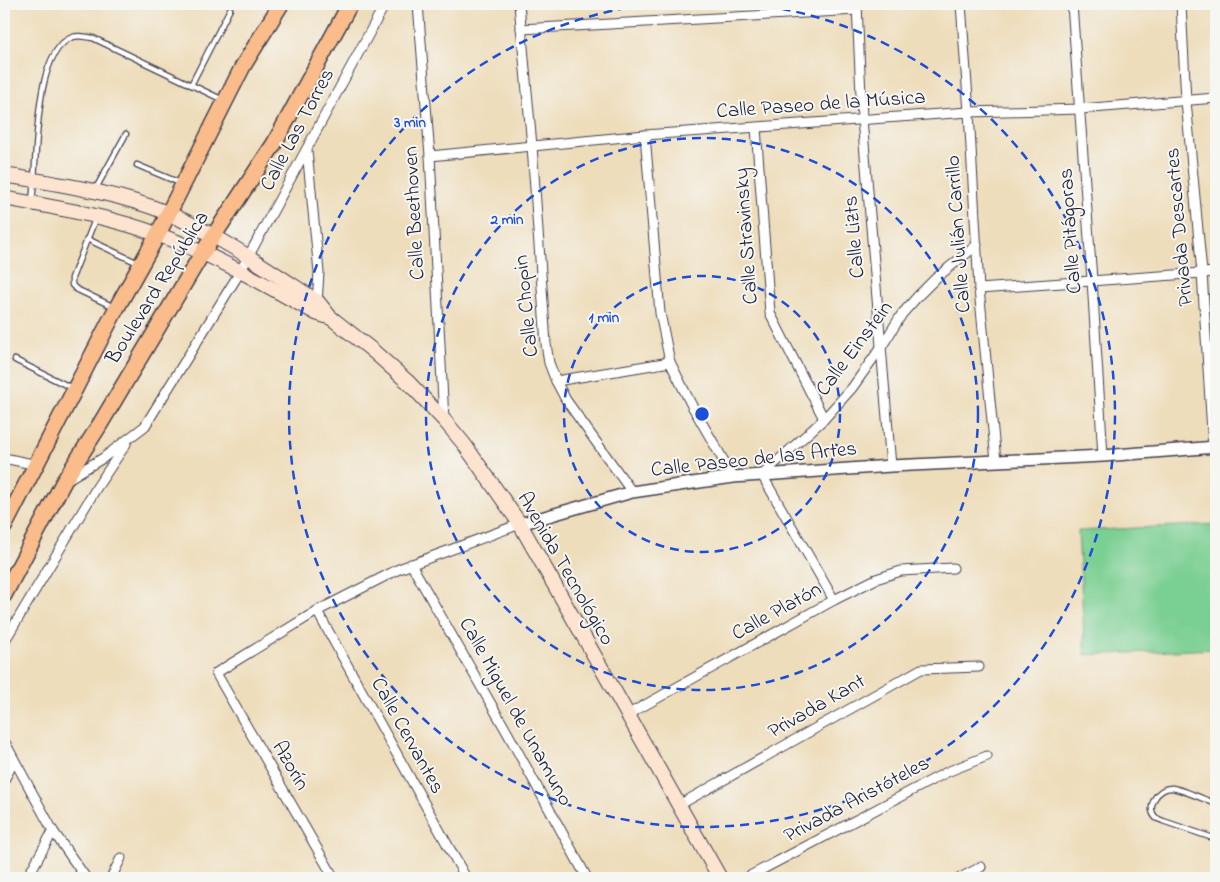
<svg xmlns="http://www.w3.org/2000/svg" width="1220" height="882" font-family="'Indie Flower',sans-serif">
	<rect width="100%" height="100%" fill="#f6f6f2"/>
	<filter id="ink" filterUnits="userSpaceOnUse"><feTurbulence type="fractalNoise" baseFrequency=".02" numOctaves="2"/><feDisplacementMap in="SourceGraphic" scale="10" xChannelSelector="R" yChannelSelector="G"/><feConvolveMatrix kernelMatrix="1 2 1 2 8 2 1 2 1" color-interpolation-filters="sRGB"/></filter>
	<filter id="wash" filterUnits="userSpaceOnUse"><feTurbulence type="fractalNoise" baseFrequency=".0096" numOctaves="4" result="noise"/><feDisplacementMap in="SourceGraphic" scale="20" xChannelSelector="R" yChannelSelector="G"/><feGaussianBlur stdDeviation="1.12" result="paint"/><feColorMatrix in="noise" values="0 0 0 0 0 0 0 0 0 0 0 0 0 0 0 0 0 1.4 0 .05"/><feComposite in="paint" operator="in"/></filter>
	<g filter="url(#wash)">
		<rect width="100%" height="100%" fill="#edb"/>
		<polygon fill="#7acf92" stroke="#4e7866" points="1216,524 1216,649 1085,655 1078,531"/>
	</g>
	<g filter="url(#ink)">
		<g fill="none" stroke-linecap="round" stroke-linejoin="round">
			<g stroke="#413e4e" stroke-width="7">
				<g id="service">
					<polyline points="191,85 230,9"/>
					<polyline points="137,165 180,183"/>
					<polyline points="95,190 126,134"/>
					<path d="M32 200C38 163 32 50 73 37 79 35 86 37 93 38L223 100"/>
					<polyline points="96,217 72,278 72,285 76,289 114,307"/>
					<polyline points="87,239 138,263"/>
					<polyline points="15,360 72,388"/>
					<path d="M1216 804C1203 799 1185 790 1172 788 1158 787 1145 807 1156 818 1158 819 1161 820 1163 821L1216 839"/>
				</g>
			</g>
			<g stroke="#413e4e" stroke-width="11">
				<g id="minor">
					<polyline points="418,4 430,156 444,420"/>
					<polyline points="519,4 532,146 546,344 549,363 556,381 566,400 632,492"/>
					<polyline points="857,4 862,119 891,466"/>
					<polyline points="961,4 969,112 979,289 996,461"/>
					<polyline points="1072,4 1092,280 1103,456"/>
					<polyline points="1181,4 1186,101 1202,273 1213,448"/>
					<polyline points="521,29 857,10"/>
					<polyline points="756,128 770,313 824,419"/>
					<polyline points="645,135 660,313 670,362 691,404 733,477"/>
					<polyline points="307,150 319,272 317,304"/>
					<polyline points="430,156 645,135 969,112 1080,109 1216,98"/>
					<polyline points="979,289 1216,272"/>
					<polyline points="556,381 670,362"/>
					<polyline points="4,458 37,465"/>
					<polyline points="68,479 103,458 145,426 240,272 385,4"/>
					<polyline points="411,564 507,732 587,878"/>
					<polyline points="834,600 762,475 824,419 852,388 882,346 902,314 918,296 936,278 977,245"/>
					<polyline points="317,611 466,878"/>
					<polyline points="4,642 97,487 126,444"/>
					<polyline points="627,715 834,600 876,579 901,571 953,568"/>
					<polyline points="4,741 53,831 86,878"/>
					<polyline points="4,780 14,761"/>
					<polyline points="679,805 921,669 979,667"/>
					<polyline points="27,878 53,831"/>
					<polyline points="111,878 121,858"/>
					<polyline points="334,878 216,673 317,611 399,569 520,524"/>
					<polyline points="746,878 947,772 987,756"/>
					<polyline points="960,878 981,867"/>
				</g>
			</g>
			<g stroke="#413e4e" stroke-width="14">
				<polyline id="tertiary" points="520,524 632,492 733,477 891,466 1103,456 1216,447"/>
			</g>
			<g stroke="#413e4e" stroke-width="16">
				<g id="secondary">
					<path d="M4 175C57 184 117 192 167 213 221 236 269 270 318 302L330 317 372 350 409 383 444 420 464 444 520 524 720 878"/>
					<path d="M4 198C56 208 109 216 159 235 214 255 265 284 316 313L329 317"/>
				</g>
			</g>
			<g stroke="#413e4e" stroke-width="18">
				<g id="primary">
					<polyline points="4,527 116,309 158,234 243,66 281,4"/>
					<polyline points="4,595 64,481 99,426 203,252 274,144 350,4"/>
				</g>
			</g>
			<use href="#service" stroke="#fff" stroke-width="4.5"/>
			<use href="#minor" stroke="#fff" stroke-width="9"/>
			<use href="#tertiary" stroke="#fff" stroke-width="11"/>
			<use href="#secondary" stroke="#fde4d0" stroke-width="14"/>
			<use href="#primary" stroke="#f9bc8a" stroke-width="15"/>
		</g>
	</g>
	<g fill="none" stroke="#1d4ed8" stroke-width="2.5" stroke-dasharray="9 6">
		<circle cx="702" cy="414" r="138"/>
		<circle cx="702" cy="414" r="276"/>
		<path d="M752 4A413 413 0 1 1 652 4"/>
	</g>
	<g text-anchor="middle" dominant-baseline="central" stroke-width="4" stroke-linejoin="round" paint-order="stroke">
		<g font-size="21" fill="#22223b" stroke="#f6f6f2">
			<text transform="translate(821 105) rotate(-4)">Calle Paseo de la Música</text>
			<text transform="translate(298 130) rotate(-62)">Calle Las Torres</text>
			<text transform="translate(415 213) rotate(-93)">Calle Beethoven</text>
			<text transform="translate(1180 227) rotate(-95)">Privada Descartes</text>
			<text transform="translate(1071 231) rotate(-94)">Calle Pitágoras</text>
			<text transform="translate(959 234) rotate(-94)">Calle Julián Carrillo</text>
			<text transform="translate(747 236) rotate(-94)">Calle Stravinsky</text>
			<text transform="translate(855 237) rotate(-95)">Calle Lizts</text>
			<text transform="translate(158 288) rotate(-58)">Boulevard República</text>
			<text transform="translate(527 306) rotate(-96)">Calle Chopin</text>
			<text transform="translate(855 349) rotate(-53)">Calle Einstein</text>
			<text transform="translate(754 460) rotate(-6)">Calle Paseo de las Artes</text>
			<text transform="translate(565 569) rotate(60)">Avenida Tecnológico</text>
			<text transform="translate(777 612) rotate(-29)">Calle Platón</text>
			<text transform="translate(817 707) rotate(-30)">Privada Kant</text>
			<text transform="translate(515 712) rotate(61)">Calle Miguel de Unamuno</text>
			<text transform="translate(407 736) rotate(61)">Calle Cervantes</text>
			<text transform="translate(290 766) rotate(60)">Azorín</text>
			<text transform="translate(857 800) rotate(-28)">Privada Aristóteles</text>
		</g>
	</g>
	<circle cx="702" cy="414" r="8" fill="#1d4ed8" stroke="#f6f6f2" stroke-width="2.5"/>
	<g font-size="15" text-anchor="middle" font-weight="bold" fill="#1d4ed8" stroke="#f6f6f2" stroke-width="4" stroke-linejoin="round" paint-order="stroke">
		<text x="410" y="127">3 min</text>
		<text x="507" y="224">2 min</text>
		<text x="604" y="322">1 min</text>
	</g>
	<rect width="1220" height="882" fill="none" stroke="#f6f6f2" stroke-width="20"/>
</svg>
